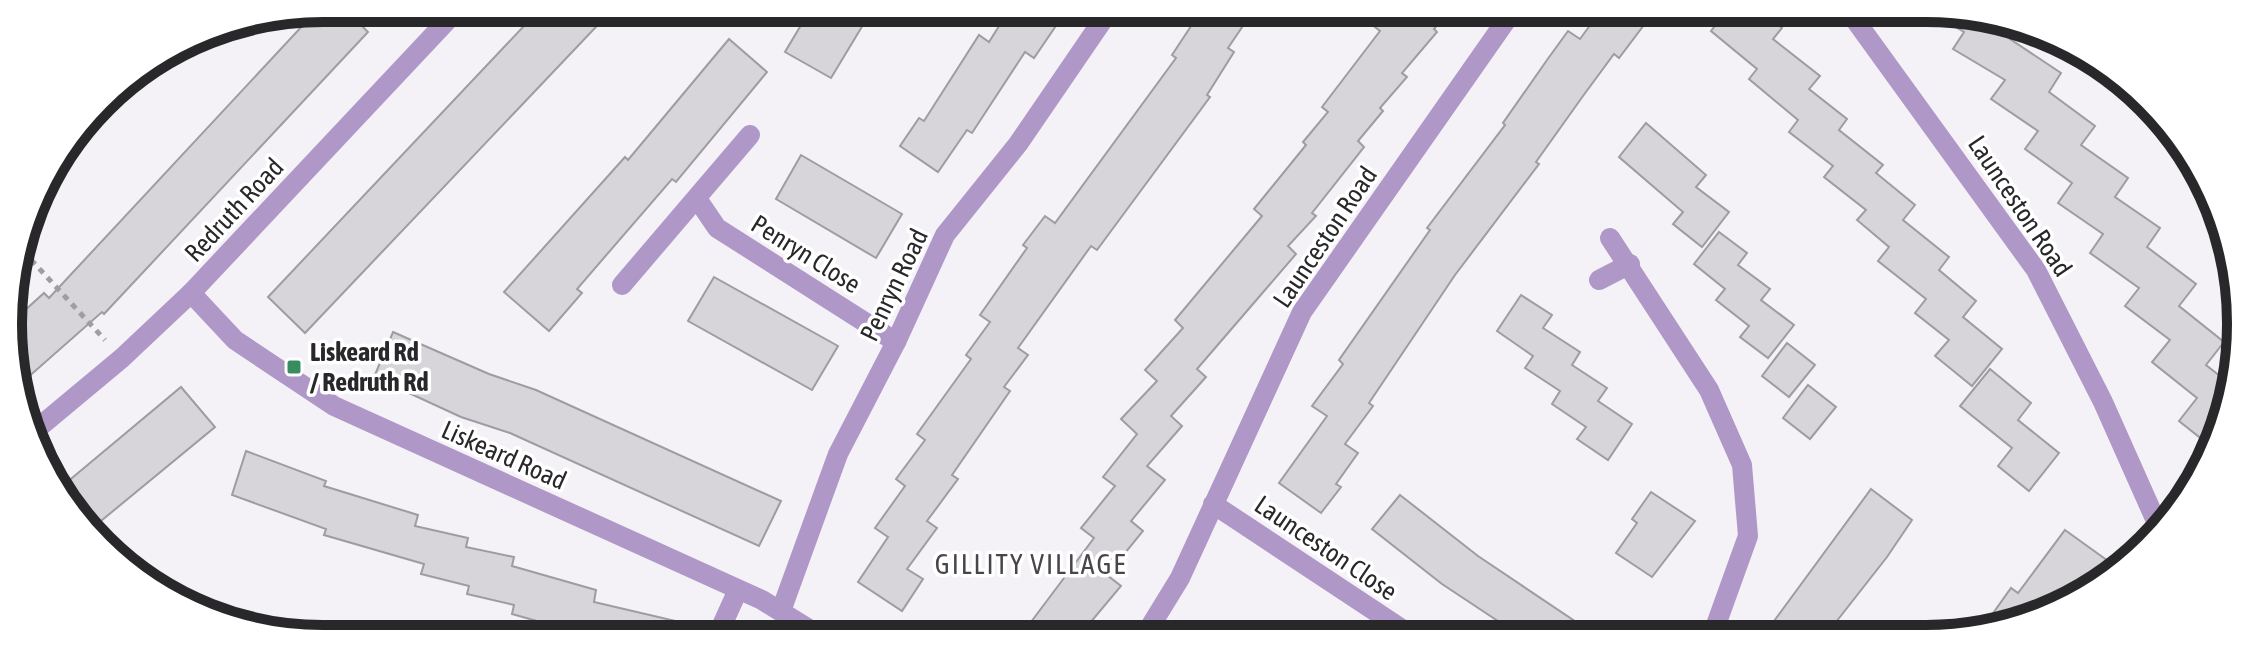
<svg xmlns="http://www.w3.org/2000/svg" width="2249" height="647" font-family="'Asap Condensed',sans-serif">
	<rect width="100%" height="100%" fill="#f4f1f7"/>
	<g fill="#d7d4da" stroke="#9f9ca1" stroke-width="2">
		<polygon points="344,8 368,32 104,314 102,312 17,387 11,323 44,293 49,298 318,9"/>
		<polygon points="540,9 613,9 305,333 268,297"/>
		<polygon points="810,10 872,10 831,78 785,52"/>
		<polygon points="1009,10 1066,11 1034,58 1025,52 972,133 967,130 938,172 900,146 919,118 924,121 979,35 989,42"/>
		<polygon points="1201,11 1253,11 1228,48 1234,52 1207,95 1210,97 1097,250 1091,246 1018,348 1028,355 1004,387 1010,391 952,475 958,479 927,521 937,528 907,569 923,579 902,611 858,582 888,537 875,528 905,486 896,479 925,440 917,434 971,359 966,355 990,322 980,315 1027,248 1023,245 1045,216 1055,223 1176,58 1172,55"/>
		<polygon points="1388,12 1448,12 1434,29 1437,32 1402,73 1407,77 1380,108 1383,111 1358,141 1364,147 1312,213 1316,216 1288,246 1296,254 1197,369 1206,377 1171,416 1182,426 1147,466 1165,480 1131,521 1143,531 1107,575 1121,586 1080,635 1022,634 1094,538 1081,528 1115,486 1103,477 1137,434 1121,419 1157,381 1145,370 1183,328 1175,320 1262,216 1254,209 1306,145 1303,142 1328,112 1322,107 1380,31 1375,27"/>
		<polygon points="1599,13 1653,13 1619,58 1614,54 1583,96 1536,162 1539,164 1455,275 1369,403 1373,406 1345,444 1358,453 1336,484 1341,487 1321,513 1279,483 1327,416 1312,406 1343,364 1339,360 1430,230 1427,228 1505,125 1503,123 1547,60 1568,31 1580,39"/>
		<polygon points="1725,13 1764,13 1782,28 1773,39 1820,76 1809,89 1847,119 1839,130 1883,165 1876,173 1915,205 1903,220 1949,257 1939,270 1976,301 1963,317 2002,349 1972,386 1935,356 1949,340 1915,313 1926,299 1878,261 1889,247 1857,220 1866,210 1824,177 1833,166 1789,132 1798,120 1749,79 1757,69 1711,31"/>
		<polygon points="1934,14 1987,14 2018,27 2010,39 2061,73 2049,92 2095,126 2081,145 2128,178 2115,197 2160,228 2147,247 2196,284 2179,306 2224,342 2206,365 2234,387 2213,448 2179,421 2197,398 2152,362 2170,340 2125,306 2139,288 2090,253 2103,234 2058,203 2072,183 2025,149 2038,131 1991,99 2005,80 1953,49 1964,32"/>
		<polygon points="729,39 767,72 676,182 672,179 577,289 582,293 549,331 504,292 625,157 628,160"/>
		<polygon points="1646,123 1706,175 1696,187 1729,212 1702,247 1673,224 1683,212 1619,157"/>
		<polygon points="801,155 902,214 876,258 776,199"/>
		<polygon points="1719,232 1747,253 1738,265 1770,289 1761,300 1794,325 1768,358 1740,337 1749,326 1716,300 1725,289 1694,264"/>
		<polygon points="714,277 838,346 812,390 688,321"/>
		<polygon points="1521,295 1552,315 1543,328 1580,352 1572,365 1607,388 1598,401 1632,424 1608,460 1577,439 1586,427 1552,404 1560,391 1525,368 1533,356 1497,331"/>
		<polygon points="393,332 489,374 536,390 781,501 759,546 510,433 461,417 374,377"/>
		<polygon points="1787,343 1815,365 1789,397 1762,376"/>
		<polygon points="1990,369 2031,403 2018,420 2059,453 2029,491 1998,466 2012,448 1960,406"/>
		<polygon points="1808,385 1836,407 1810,439 1783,418"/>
		<polygon points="181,387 215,427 90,530 73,516 60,488"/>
		<polygon points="246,451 326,481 324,486 418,515 415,526 468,538 466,547 514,557 512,566 596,590 594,602 684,623 683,634 583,634 512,614 514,605 467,594 469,586 421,574 424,564 324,535 326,529 232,495"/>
		<polygon points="1871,489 1912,520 1887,557 1825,636 1763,636"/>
		<polygon points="1651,492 1695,521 1652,577 1616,553 1637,523 1632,519"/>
		<polygon points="1400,495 1478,556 1597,636 1519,635 1442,584 1372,529"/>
		<polygon points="2065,530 2108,561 2084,593 2065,607 1979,633 2011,588 2018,593"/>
	</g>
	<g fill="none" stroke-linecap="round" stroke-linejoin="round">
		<g stroke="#9f9da2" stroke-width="5" stroke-dasharray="6 6" stroke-linecap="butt">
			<polyline points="52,169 154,62"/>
			<polyline points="23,251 105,340"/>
		</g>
		<g stroke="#af97c7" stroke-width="20">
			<polyline points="1850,13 2036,270 2103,402 2160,530"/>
			<polyline points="698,200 717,228 896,342"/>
			<polyline points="1610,238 1709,390 1742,465 1748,536 1712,636"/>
			<polyline points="1599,280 1630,264"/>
			<polyline points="622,285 750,135"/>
			<polyline points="191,293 235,340 334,406 762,600 817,634"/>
			<polyline points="32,433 122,358 191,293 459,8"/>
			<polyline points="1213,504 1411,635"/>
			<polyline points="781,611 838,454 896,342 945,235 1018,144 1109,11"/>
			<polyline points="718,634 738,590"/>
			<polyline points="1145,635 1180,578 1302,312 1512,12"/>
		</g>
	</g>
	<rect fill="#378d60" stroke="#fff" stroke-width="3" x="286" y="359" width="16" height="16" rx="4"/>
	<g text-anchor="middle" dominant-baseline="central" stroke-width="7" stroke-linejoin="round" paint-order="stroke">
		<g font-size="26" fill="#282729" stroke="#fff">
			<text transform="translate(2020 206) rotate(56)">Launceston Road</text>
			<text transform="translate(234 210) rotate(-47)">Redruth Road</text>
			<text transform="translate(1325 237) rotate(-56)">Launceston Road</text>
			<text transform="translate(806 254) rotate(32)">Penryn Close</text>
			<text transform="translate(894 285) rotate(-64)">Penryn Road</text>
			<text transform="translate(504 455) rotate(24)">Liskeard Road</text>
			<text transform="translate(1326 548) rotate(34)">Launceston Close</text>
		</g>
		<g font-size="26" font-weight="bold" fill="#282729" stroke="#fff" text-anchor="start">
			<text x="310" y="352">Liskeard Rd<tspan x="310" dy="30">/ Redruth Rd</tspan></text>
		</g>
		<g font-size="28" letter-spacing="2" fill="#48464b" stroke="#fff">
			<text x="1031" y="564">GILLITY VILLAGE</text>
		</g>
	</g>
	<path d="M0 0H2249V647H0ZM323 22H1926A301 301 0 0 1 2227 323V324A301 301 0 0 1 1926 625H323A301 301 0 0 1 22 324V323A301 301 0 0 1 323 22Z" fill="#fff" fill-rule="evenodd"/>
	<path fill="none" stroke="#282729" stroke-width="10" d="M323 22H1926A301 301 0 0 1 2227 323V324A301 301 0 0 1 1926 625H323A301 301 0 0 1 22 324V323A301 301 0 0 1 323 22Z"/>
</svg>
